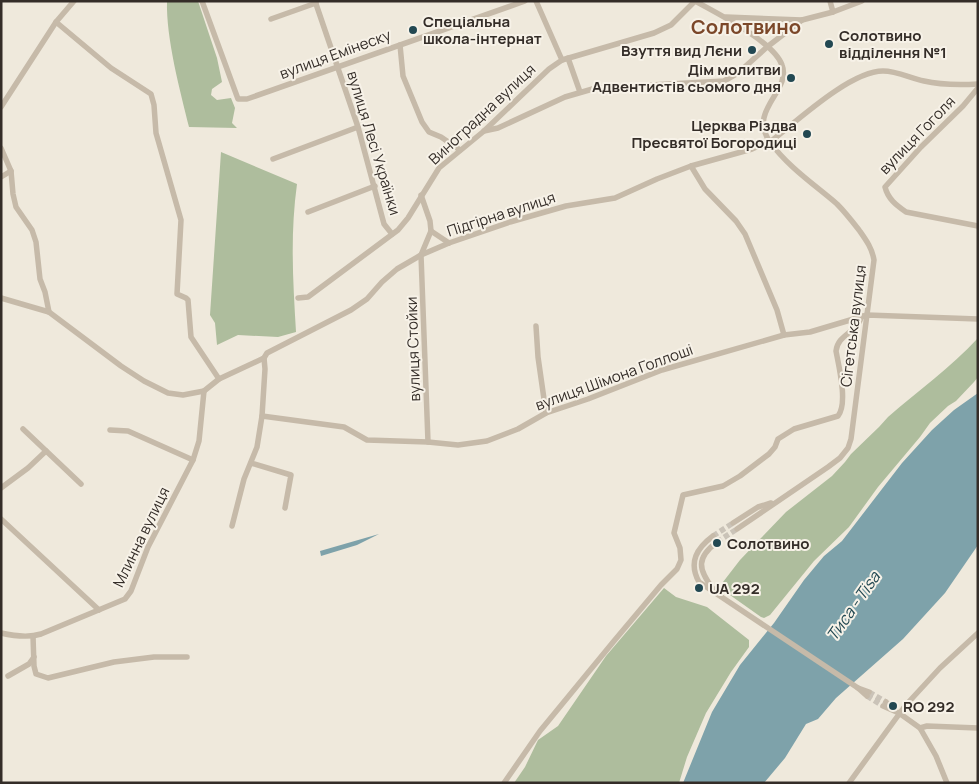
<svg xmlns="http://www.w3.org/2000/svg" width="979" height="784" font-family="Manrope,sans-serif">
	<rect width="100%" height="100%" fill="#efe9dc"/>
	<g fill="#aebd9d">
		<path d="M167 1H198L217 58 222 82 212 89 211 95 217 100 231 98 235 108 232 123 237 128 189 127C180 90 166 39 167 1Z"/>
		<path d="M221 152 297 184C290 235 293 281 296 332L278 337 238 335 217 345 215 323 210 315Z"/>
		<path d="M978 338V377L974 382 956 401 948 406 930 423 920 437 878 487 849 527 814 561 770 615 764 618 761 617 720 588 723 582 740 560 761 538 786 512 832 476 845 462 851 454 879 427 888 417C918 391 951 367 978 338Z"/>
		<polygon points="664,588 676,597 707,607 749,640 749,647 731,672 706,713 687,757 679,783 514,783 525,767 538,740 558,726 606,656"/>
	</g>
	<g fill="#7ea2aa">
		<polygon points="978,393 978,545 945,593 903,639 836,698 818,719 806,724 785,758 764,783 683,783 712,712 740,665 774,623 804,580 824,556 842,541 902,463 932,430 954,410"/>
		<polygon points="379,534 357,545 321,556 320,551"/>
	</g>
	<g fill="none" stroke-linecap="round" stroke-linejoin="round">
		<g stroke="#cac3b8" stroke-width="5.5" stroke-dasharray="5.5 3" stroke-linecap="butt">
			<polyline points="713,536 733,523"/>
			<polyline points="717,542 737,529"/>
			<polyline points="869,692 886,702"/>
			<polyline points="867,696 883,706"/>
		</g>
		<g stroke="#c6baa9" stroke-width="5.5">
			<polyline points="202,1 238,99 247,99 525,1"/>
			<polyline points="315,1 358,127 384,224 392,234"/>
			<path d="M695 1C717 13 774 42 782 65 792 91 747 110 770 142 788 167 815 185 837 204 845 212 852 221 859 230 866 240 872 248 874 260L851 439 848 448 840 458 828 467 737 529"/>
			<polyline points="830,1 833,12"/>
			<polyline points="726,17 802,20 833,12 862,1"/>
			<polyline points="271,19 316,3"/>
			<polyline points="56,22 111,68 151,94 154,105 156,133 181,220 177,294 186,298 188,300 191,337 219,379"/>
			<polyline points="400,45 403,76 422,122 429,132 441,137 460,150"/>
			<polyline points="568,58 580,92"/>
			<polyline points="562,60 654,33 671,25 695,1"/>
			<path d="M978 88 963 106 921 147 885 187C888 199 896 205 906 212L978 226"/>
			<polyline points="1,107 56,22 74,1"/>
			<polyline points="484,131 498,128 565,97 596,88 724,81 738,73 767,47 802,20"/>
			<path d="M770 142C796 122 850 71 883 71 897 71 910 78 924 81 941 85 960 85 978 84"/>
			<polyline points="1,148 11,171 13,194 16,207 32,230 36,242 40,279 45,292 49,312"/>
			<polyline points="273,159 358,127"/>
			<polyline points="691,166 705,189 736,221 745,234 777,310 784,335"/>
			<polyline points="1,177 11,171"/>
			<polyline points="421,195 430,221 431,231 421,255 428,442"/>
			<polyline points="308,212 375,186"/>
			<polyline points="431,231 449,243"/>
			<polyline points="1,298 49,312 121,366 144,381 168,393 183,395 204,391 219,379 264,358 267,353 351,310 367,299 382,282 397,269 421,255 449,243 510,222 566,206 615,198 657,179 691,166 752,149 769,141"/>
			<polyline points="298,298 308,297 398,230 408,218 439,168 484,131 549,69 562,60 536,1"/>
			<polyline points="536,326 538,357 546,413"/>
			<polyline points="262,416 344,427 367,440 428,442 458,445 487,441 518,429 546,413 588,399 662,370 784,335 810,332 867,315 978,319"/>
			<polyline points="23,429 81,484"/>
			<polyline points="110,430 128,431 193,460"/>
			<polyline points="251,463 291,475 285,508"/>
			<polyline points="1,488 28,468 46,451"/>
			<polyline points="1,519 99,610"/>
			<polyline points="733,523 758,507 771,503"/>
			<polyline points="232,526 244,479 257,447 262,416 265,369 264,358"/>
			<path d="M713 536C697 548 688 562 699 582L858 688 867 696"/>
			<path d="M713 589C698 569 696 558 717 542"/>
			<path d="M1 633C14 636 28 638 41 634L125 599 131 591 148 547 193 460 199 441 204 391"/>
			<polyline points="33,636 34,666 36,674 48,678 114,662 154,657 187,657"/>
			<polyline points="8,676 29,664 34,657"/>
			<polyline points="858,688 869,692"/>
			<polyline points="886,702 894,710"/>
			<polyline points="883,706 899,713 920,728 936,756 947,783"/>
			<polyline points="920,728 927,726 978,728"/>
			<path d="M504 783 540 731 614 641 661 585 677 569 681 560 680 548 674 533 683 495 723 486 740 476 769 454 775 447 778 439 794 429 838 416C848 404 839 367 836 351 838 334 856 334 862 316"/>
			<polyline points="849,783 905,706 940,668 978,633"/>
		</g>
	</g>
	<g fill="#224852" stroke="#f7f2e8" stroke-width="2">
		<circle cx="413" cy="30" r="5"/>
		<circle cx="829" cy="44" r="5"/>
		<circle cx="752" cy="50" r="5"/>
		<circle cx="791" cy="78" r="5"/>
		<circle cx="807" cy="134" r="5"/>
		<circle cx="717" cy="543" r="5"/>
		<circle cx="699" cy="588" r="5"/>
		<circle cx="893" cy="706" r="5"/>
	</g>
	<g text-anchor="middle" dominant-baseline="central" stroke-width="4" stroke-linejoin="round" paint-order="stroke">
		<g font-size="15" font-weight="bold" fill="#342d28" stroke="#f7f2e8" text-anchor="start">
			<text x="423" y="21">Спеціальна<tspan x="423" dy="17">школа-інтернат</tspan></text>
			<text x="839" y="35">Солотвино<tspan x="839" dy="17">відділення №1</tspan></text>
			<text x="742" y="50" text-anchor="end">Взуття вид Лєни</text>
			<text x="781" y="69" text-anchor="end">Дім молитви<tspan x="781" dy="17">Адвентистів сьомого дня</tspan></text>
			<text x="797" y="125" text-anchor="end">Церква Різдва<tspan x="797" dy="17">Пресвятої Богородиці</tspan></text>
			<text x="727" y="543">Солотвино</text>
			<text x="709" y="588">UA 292</text>
			<text x="903" y="706">RO 292</text>
		</g>
		<g font-size="15" fill="#342d28" stroke="#f7f2e8">
			<text transform="translate(335 54) rotate(-20)">вулиця Емінеску</text>
			<text transform="translate(482 114) rotate(-43)">Виноградна вулиця</text>
			<text transform="translate(917 135) rotate(-46)">вулиця Гоголя</text>
			<text transform="translate(374 143) rotate(73)">вулиця Лесі Українки</text>
			<text transform="translate(501 214) rotate(-18)">Підгірна вулиця</text>
			<text transform="translate(853 326) rotate(-83)">Сігетська вулиця</text>
			<text transform="translate(413 349) rotate(-92)">вулиця Стойки</text>
			<text transform="translate(614 377) rotate(-20)">вулиця Шімона Голлоші</text>
			<text transform="translate(141 537) rotate(-64)">Млинна вулиця</text>
		</g>
		<g font-size="16" font-style="italic" fill="#224852" stroke="#f7f2e8">
			<text transform="translate(853 606) rotate(-55)">Тиса - Tisa</text>
		</g>
		<g font-size="20" font-weight="bold" fill="#7b4729" stroke="#f7f2e8">
			<text x="746" y="26">Солотвино</text>
		</g>
	</g>
	<rect width="979" height="784" fill="none" stroke="#342d28" stroke-width="5"/>
</svg>
